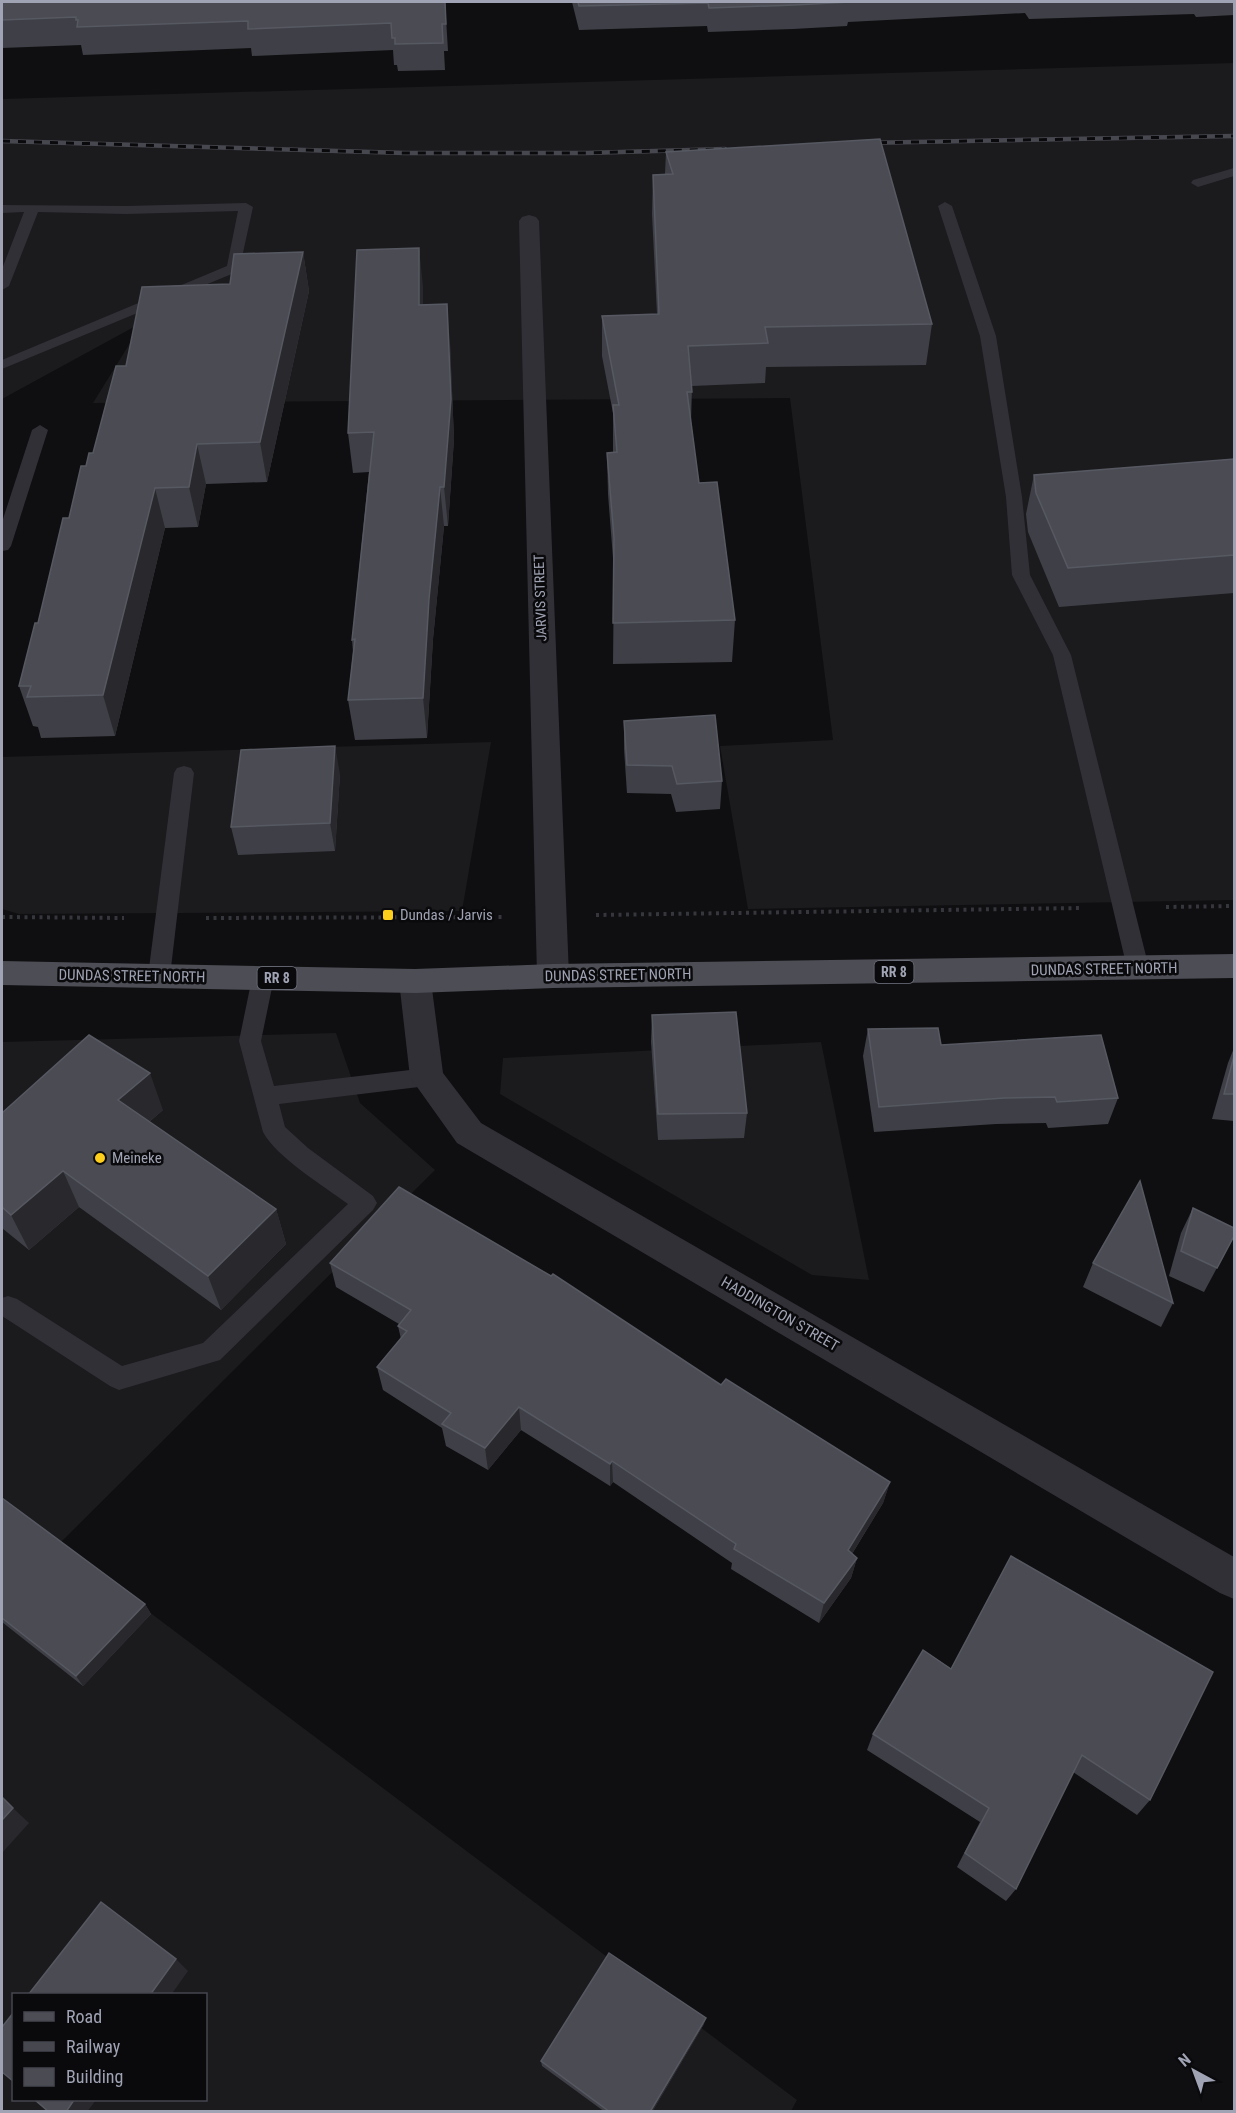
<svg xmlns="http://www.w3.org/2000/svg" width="1236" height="2113" font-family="'Roboto Condensed',sans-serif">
	<rect width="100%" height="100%" fill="#0f0f11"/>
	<g fill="#1b1b1e" fill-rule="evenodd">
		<polygon points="1234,63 1234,900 748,909 720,746 833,740 790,398 93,403 143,322 2,399 2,99"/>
		<polygon points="491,742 462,911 19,914 2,909 2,757"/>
		<path d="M336 1033 360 1103 435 1170 59 1544 797 2100 791 2111H2V1042ZM14 1994H206V2100H14Z"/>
		<polygon points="821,1042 869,1280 812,1275 500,1094 503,1058"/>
	</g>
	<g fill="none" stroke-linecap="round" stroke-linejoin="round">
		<g stroke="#36373d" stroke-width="4" stroke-dasharray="3 4.5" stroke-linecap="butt">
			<polyline points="1166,907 1234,906"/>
			<polyline points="596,915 1081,908"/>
			<polyline points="2,917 124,918"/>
			<polyline points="206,918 505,917"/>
		</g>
		<g fill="#303036" fill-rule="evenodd">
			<polygon points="1234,168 1234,176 1198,187 1191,183 1193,180"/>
			<polygon points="945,202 952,206 996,336 1022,497 1030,575 1071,655 1149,968 1146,974 1138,976 1130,974 1127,968 1053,655 1012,575 1006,497 980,336 938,206"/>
			<polygon points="246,203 253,207 239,271 2,369 2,360 227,266 238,211 126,214 38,212 9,286 2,290 2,269 24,212 2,213 2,205 126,206"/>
			<polygon points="40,425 48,430 11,546 8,550 2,551 2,522 32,430"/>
			<polygon points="184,766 191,768 194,773 170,976 167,982 159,984 151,982 148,976 174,773 177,768"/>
			<path d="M263 970 271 972 274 978 261 1041 274 1086 427 1068 435 1071 438 1077 435 1083 427 1086 279 1104 285 1127 308 1148 373 1196 377 1203 373 1210 220 1360 119 1390 110 1386 2 1316V1298L8 1296 17 1299 122 1366 203 1343 348 1204C325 1187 276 1157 263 1132L239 1041 252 978 255 972Z"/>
		</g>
		<g fill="#303036" fill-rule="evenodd">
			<polygon points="529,215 536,217 539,221 569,976 564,985 553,988 542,985 537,976 519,221 522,217"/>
			<polygon points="415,969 426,972 431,981 443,1073 481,1123 1234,1557 1234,1599 1220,1593 457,1143 410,1077 399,981 404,972"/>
		</g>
		<polygon fill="#4c4d55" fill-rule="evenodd" points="1234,954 1234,978 553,988 415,993 2,985 2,961 415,969 553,964"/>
		<g stroke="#47484f" stroke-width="4.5">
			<g id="rail">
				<polyline points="2,141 405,153 586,153 725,149"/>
				<polyline points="863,143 1234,136"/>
			</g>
		</g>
		<use href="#rail" stroke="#0a0a0c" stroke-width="3" stroke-dasharray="8" stroke-linecap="butt"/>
	</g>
	<g fill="#3f4047">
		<polygon points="2,2 445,2 448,51 444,51 445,70 398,71 397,65 394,65 393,50 252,56 251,48 83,55 81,45 2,48"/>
		<polygon points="572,2 1234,2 1234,15 1196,17 1194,14 1029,19 1025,13 848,22 847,26 793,29 708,32 707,26 579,30"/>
		<polygon points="666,152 932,324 926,365 766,367 765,383 692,386 691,422 699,483 735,620 732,662 613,664 614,571 608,494 607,453 613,452 613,413 602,356 602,316 657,314 652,214 653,175 665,174"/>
		<polygon points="303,252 309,291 267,482 206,484 198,527 165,528 115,736 41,738 38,727 33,726 19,686 38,623 69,518 86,466 93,453 126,366 230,284"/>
		<polygon points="423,286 423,305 450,343 454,439 448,526 444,526 433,639 427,738 355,740 348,700 353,652 352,640 369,472 353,473 348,433"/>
		<polygon points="1234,459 1234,593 1059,607 1028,532 1026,514 1034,475"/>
		<polygon points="624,721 722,781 720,809 676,812 671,794 627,793 624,749"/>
		<polygon points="340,774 335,851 238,855 231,827"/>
		<polygon points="652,1015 747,1113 744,1138 658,1140 651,1042"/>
		<polygon points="868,1029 941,1045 1118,1098 1108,1124 1048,1128 1046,1123 996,1124 874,1132 863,1056"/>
		<polygon points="1234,1048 1234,1121 1212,1119 1228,1063"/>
		<polygon points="163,1110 149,1122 276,1209 286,1244 221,1310 79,1207 29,1250 2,1228 2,1113"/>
		<polygon points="1193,1208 1234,1236 1204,1292 1169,1276 1181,1233"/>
		<polygon points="330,1263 721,1385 890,1482 883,1503 852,1554 857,1558 851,1578 819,1623 731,1569 732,1563 613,1482 610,1486 521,1430 488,1470 446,1446 442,1428 383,1390 377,1367 401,1339 398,1326 399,1324 336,1287"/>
		<polygon points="1093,1263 1173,1303 1161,1327 1083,1287"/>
		<polygon points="2,1498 145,1604 151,1614 83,1686 2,1622"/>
		<polygon points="923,1650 1150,1800 1137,1815 1073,1772 1016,1889 1006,1901 957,1867 980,1822 867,1750 873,1734"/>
		<polygon points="704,2024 652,2112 605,2112 542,2066 541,2061"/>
	</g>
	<g fill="#28282d">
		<polygon points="419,248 423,286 423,344 419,305"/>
		<polygon points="303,252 309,291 267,482 260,442"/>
		<polygon points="447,304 450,343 454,439 448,526 444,487"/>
		<polygon points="197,444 206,484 198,527 189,487"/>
		<polygon points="440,487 444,526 433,639 427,738 423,698 429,599"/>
		<polygon points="155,488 165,528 115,736 103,695"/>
		<polygon points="335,746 340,774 335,851 330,823"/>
		<polygon points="150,1073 163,1110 132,1136 118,1100"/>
		<polygon points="63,1171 79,1207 29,1250 11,1215"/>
		<polygon points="276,1209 286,1244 221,1310 208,1276"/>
		<polygon points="519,1407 521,1430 488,1470 485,1448"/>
		<polygon points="612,1461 613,1482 610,1486 610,1464"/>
		<polygon points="890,1482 883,1503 842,1570 848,1550"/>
		<polygon points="857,1558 851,1578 819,1623 824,1603"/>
		<polygon points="145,1604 151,1614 83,1686 76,1676"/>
		<polygon points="13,1808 29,1823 2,1853 2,1820"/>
		<polygon points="176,1959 188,1971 171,1995 150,1995"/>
		<polygon points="706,2018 704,2024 652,2112 650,2112"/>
		<polygon points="74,2100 96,2100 87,2112 66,2112"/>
	</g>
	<g fill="#4a4b53" stroke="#575962" stroke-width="1.5">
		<polygon points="2,2 445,2 446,24 442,24 443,43 395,44 395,38 392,38 391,23 248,29 248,21 77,27 78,20 76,20 76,17 2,20"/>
		<polygon points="578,2 850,2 794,5 709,8 708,3 579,6"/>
		<polygon points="880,139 932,324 765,327 768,343 688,346 692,392 687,392 699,483 717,482 735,620 613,623 614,538 607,453 617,452 613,405 619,405 602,316 659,314 653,175 673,174 666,152"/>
		<polygon points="419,248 419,305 447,304 451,399 444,487 440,487 429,599 423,698 348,700 355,639 352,640 374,432 348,433 357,250"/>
		<polygon points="303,252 260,442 197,444 189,487 155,488 103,695 27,697 31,686 19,686 35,623 38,623 63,518 69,518 81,466 86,466 89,453 93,453 116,366 126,366 142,287 230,284 234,254"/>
		<polygon points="1234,459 1234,555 1068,568 1036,493 1034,475"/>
		<polygon points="715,715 722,781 677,784 672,766 627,765 624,721"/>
		<polygon points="335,746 330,823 231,827 241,750"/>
		<polygon points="736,1012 747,1113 658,1114 652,1015"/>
		<polygon points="938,1028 941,1045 1101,1035 1118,1098 1057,1102 1055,1097 1004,1098 879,1107 868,1029"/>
		<polygon points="89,1035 150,1073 118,1100 276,1209 208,1276 63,1171 11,1215 2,1207 2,1113"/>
		<polygon points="1234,1056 1234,1094 1224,1094"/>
		<polygon points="1140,1181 1173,1303 1093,1263"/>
		<polygon points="399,1187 551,1276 553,1274 721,1385 726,1379 890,1482 848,1550 857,1558 824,1603 734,1549 736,1544 612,1461 610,1464 519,1407 485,1448 442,1424 451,1413 377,1367 407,1331 398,1326 411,1310 330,1263"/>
		<polygon points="1193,1208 1234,1228 1234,1236 1217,1268 1181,1251"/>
		<polygon points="2,1498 145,1604 76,1676 2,1618"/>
		<polygon points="1011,1556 1213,1672 1150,1800 1082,1755 1016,1889 965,1853 989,1808 873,1734 923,1650 951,1669"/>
		<polygon points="2,1797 13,1808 2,1820"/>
		<polygon points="101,1902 176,1959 150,1995 28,1995"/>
		<polygon points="609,1953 706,2018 650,2112 610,2112 541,2061"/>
		<polygon points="14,2012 14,2082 2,2072 2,2027"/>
		<polygon points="35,2100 74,2100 66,2112 49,2112"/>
	</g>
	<g fill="#fdce1b" stroke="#0a0a0c" stroke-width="2">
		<rect x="382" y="909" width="12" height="12" rx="3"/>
		<circle cx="100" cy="1158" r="6"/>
	</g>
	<g text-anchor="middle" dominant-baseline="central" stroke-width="5" stroke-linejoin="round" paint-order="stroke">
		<g font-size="14" fill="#9fa3b3" stroke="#0a0a0c">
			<text transform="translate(540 598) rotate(-92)">JARVIS STREET</text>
		</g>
		<g fill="#0a0a0c" stroke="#727581" stroke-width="1.5">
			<rect x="874.5" y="961" width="39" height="22" rx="4.5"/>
			<rect x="257.5" y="967" width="39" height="22" rx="4.5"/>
		</g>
		<g font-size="14" font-weight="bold" fill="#9fa3b3">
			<text x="894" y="972">RR 8</text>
			<text x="277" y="978">RR 8</text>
		</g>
		<g font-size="15" fill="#9fa3b3" stroke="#0a0a0c" text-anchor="start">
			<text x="400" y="915">Dundas / Jarvis</text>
			<text x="112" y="1158">Meineke</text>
		</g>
		<g font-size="15" fill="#9fa3b3" stroke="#0a0a0c">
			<text transform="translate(1104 969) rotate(-1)">DUNDAS STREET NORTH</text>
			<text transform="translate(618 975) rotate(-1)">DUNDAS STREET NORTH</text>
			<text transform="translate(132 976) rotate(1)">DUNDAS STREET NORTH</text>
			<text transform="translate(780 1314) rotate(30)">HADDINGTON STREET</text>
		</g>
	</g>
	<rect width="1236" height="2113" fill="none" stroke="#9fa3b3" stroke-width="6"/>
	<rect x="12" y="1993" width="195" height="108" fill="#0a0a0c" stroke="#46474f" stroke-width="1.5"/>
	<rect x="24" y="2012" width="30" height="9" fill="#4c4d55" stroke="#46474f" stroke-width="1.5"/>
	<text x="66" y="2023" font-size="18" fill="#9fa3b3">Road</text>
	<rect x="24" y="2042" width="30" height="9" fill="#47484f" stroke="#46474f" stroke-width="1.5"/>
	<text x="66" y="2053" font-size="18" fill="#9fa3b3">Railway</text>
	<rect x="24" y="2068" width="30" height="18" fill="#4a4b53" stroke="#46474f" stroke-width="1.5"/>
	<text x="66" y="2083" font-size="18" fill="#9fa3b3">Building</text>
	<g transform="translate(1194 2071) rotate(319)" stroke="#0a0a0c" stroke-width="4.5" paint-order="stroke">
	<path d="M0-4.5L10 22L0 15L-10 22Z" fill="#9fa3b3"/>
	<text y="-9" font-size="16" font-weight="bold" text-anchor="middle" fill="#9fa3b3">N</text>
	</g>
</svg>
